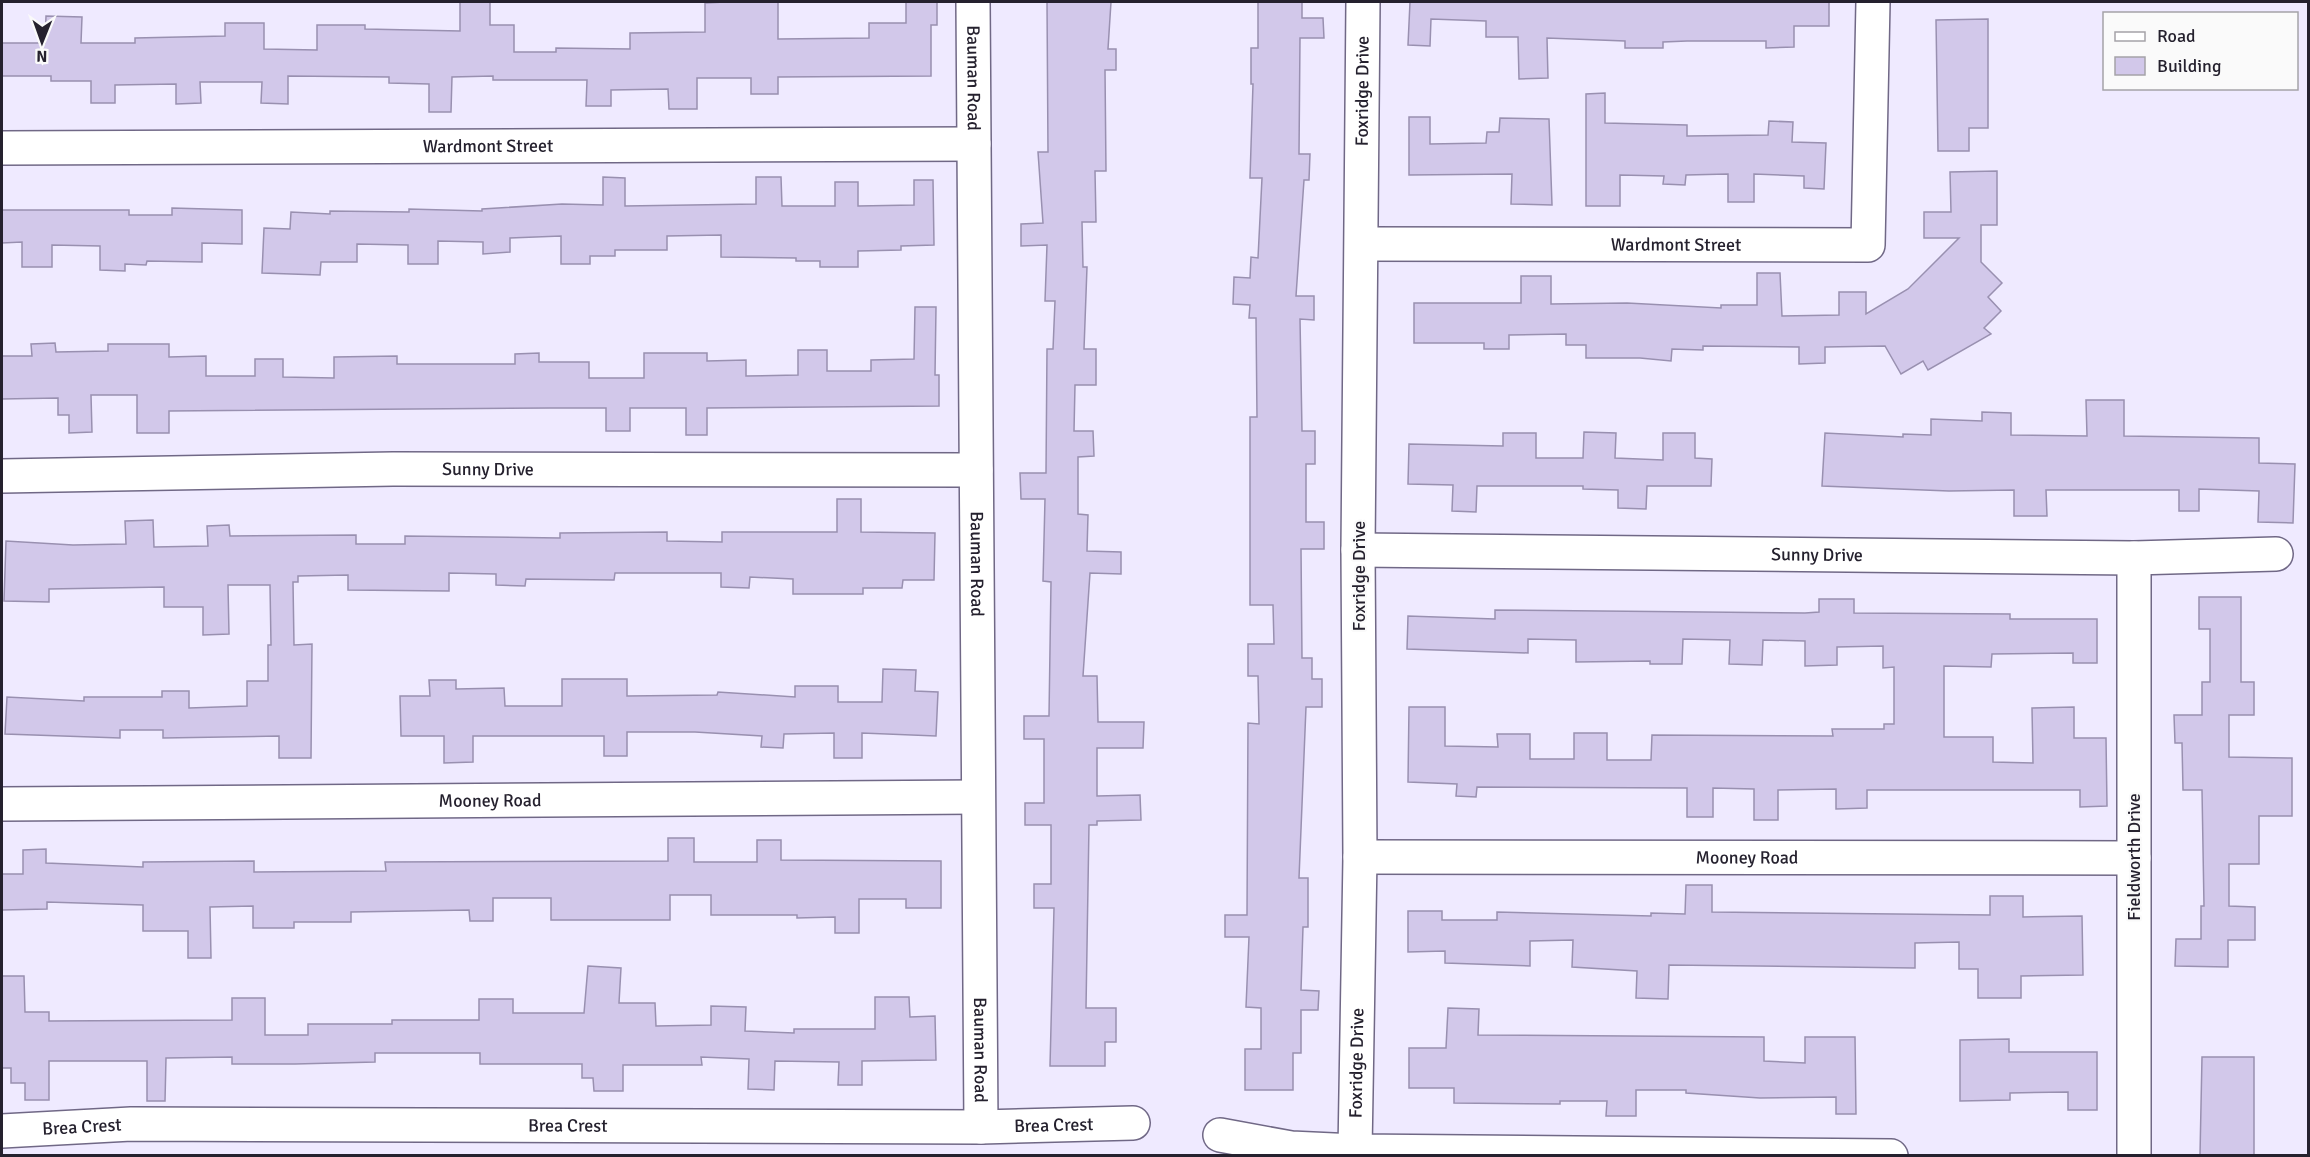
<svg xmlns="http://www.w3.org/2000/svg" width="2310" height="1157" font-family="Signika,sans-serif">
	<rect width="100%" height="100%" fill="#efeaff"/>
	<g fill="#d2c8ea" stroke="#9990b0" stroke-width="1.5">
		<polygon points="460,2 490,2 490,25 514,25 514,52 556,52 556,48 630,49 630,33 705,32 705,3 725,2 778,2 778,39 869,38 869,23 906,23 906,2 937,2 937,25 931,25 931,76 778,77 778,94 751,94 751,78 697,78 697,109 669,109 668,89 611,90 611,106 586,106 587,80 493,80 493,76 452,77 451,112 429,112 429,84 389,83 389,77 288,76 288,104 261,103 262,82 200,82 201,103 176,104 176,84 115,85 115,103 91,103 91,81 51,81 51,76 2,76 2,43 45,43 46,16 82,17 81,43 135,43 135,38 225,36 225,23 264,23 264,49 317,50 317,25 365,25 365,29 460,31"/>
		<polygon points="1047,2 1111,2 1108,49 1116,49 1116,70 1105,70 1106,171 1095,171 1096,222 1082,222 1083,267 1087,267 1084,349 1096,349 1096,385 1075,385 1074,431 1093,431 1094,456 1078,457 1078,514 1088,515 1087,551 1121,552 1121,574 1090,573 1083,676 1097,676 1098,722 1144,722 1143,748 1097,748 1097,796 1140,795 1141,820 1097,821 1097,825 1089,825 1086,1008 1116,1008 1116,1042 1105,1042 1105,1066 1050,1066 1054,908 1034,908 1034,884 1051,884 1051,825 1025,825 1025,803 1044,803 1044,739 1024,739 1024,716 1049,716 1051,582 1043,581 1045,499 1021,499 1020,473 1046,473 1047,349 1053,349 1055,301 1045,301 1047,245 1021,246 1021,224 1043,223 1038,152 1048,152"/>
		<polygon points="1258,2 1302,2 1302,18 1323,18 1324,38 1300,38 1299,154 1310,154 1309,180 1304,180 1296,296 1314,296 1314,320 1300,319 1302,431 1315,431 1315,464 1306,464 1306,522 1324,522 1324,549 1301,549 1302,658 1312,658 1312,679 1322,679 1322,707 1306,707 1299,878 1308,878 1308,927 1303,927 1301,990 1319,991 1318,1010 1301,1010 1301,1053 1293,1053 1293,1090 1245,1090 1245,1049 1261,1049 1261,1008 1246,1007 1249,937 1225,937 1225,915 1247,915 1248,723 1259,724 1258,676 1248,676 1248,644 1274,644 1273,605 1250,605 1250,417 1257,417 1256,318 1249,318 1250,305 1233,304 1234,277 1250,278 1251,257 1258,258 1262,178 1250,178 1253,84 1251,84 1251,48 1258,48"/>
		<polygon points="1410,2 1829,2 1829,26 1794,26 1794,47 1766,48 1766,41 1687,41 1663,42 1663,48 1625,48 1625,41 1547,38 1548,78 1519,79 1518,37 1486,37 1486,21 1431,19 1430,46 1408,45"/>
		<polygon points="1988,19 1988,128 1969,128 1969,151 1938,151 1936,20"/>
		<polygon points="1605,93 1605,123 1687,125 1687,136 1768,135 1769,121 1793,122 1792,142 1826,143 1824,189 1804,188 1804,176 1754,174 1754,202 1728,202 1728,174 1686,175 1685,185 1663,184 1664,176 1620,175 1620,206 1586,206 1586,94"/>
		<polygon points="1409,117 1430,117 1430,144 1486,143 1487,132 1499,132 1500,118 1549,119 1552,205 1511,204 1512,174 1409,175"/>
		<polygon points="1997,171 1997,225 1981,225 1981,262 2002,283 1988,297 2001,311 1984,328 1991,334 1928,370 1923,361 1901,374 1885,346 1825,347 1825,363 1799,364 1799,347 1703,346 1703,350 1672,349 1671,361 1640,358 1586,358 1586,345 1566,345 1566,334 1509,335 1509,349 1484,349 1484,343 1414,343 1414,303 1521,303 1521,276 1551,276 1551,304 1627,303 1721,308 1721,305 1757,305 1757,273 1780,273 1782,316 1839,315 1839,292 1866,292 1866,314 1908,289 1959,238 1924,238 1924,212 1951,212 1950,172"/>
		<polygon points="603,177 625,178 625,206 756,204 756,177 781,177 782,206 835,206 835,182 858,182 858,206 914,205 914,180 933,180 934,245 901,246 901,250 858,251 858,267 820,267 820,261 796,261 796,258 721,257 721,235 667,236 667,250 615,250 615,256 590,256 590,264 561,264 561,236 510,238 510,252 483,254 483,242 438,241 438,264 408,264 408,245 357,244 357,262 321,262 320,275 262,273 264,228 290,229 291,212 330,214 330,211 409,212 409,209 482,211 482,209 562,204 603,205"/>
		<polygon points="172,208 242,210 242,244 202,243 202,262 147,261 146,265 125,264 125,271 100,270 100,246 52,245 52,267 22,267 22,242 2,243 2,210 129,210 129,215 172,215"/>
		<polygon points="915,307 936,307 935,375 939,375 939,406 707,408 707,435 686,435 686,408 630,408 630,431 606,431 606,408 550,408 169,411 169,433 137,433 137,395 91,395 92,432 69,433 69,415 58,415 58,398 2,399 2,356 32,356 31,344 55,343 56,352 108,351 108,344 169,344 169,357 206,356 206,376 255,376 255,359 283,359 283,377 334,378 334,357 397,356 397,364 515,364 515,354 539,353 539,362 589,362 589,378 644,378 644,353 707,353 707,361 746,360 746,376 798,375 798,350 827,350 827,371 871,371 871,360 914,359"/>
		<polygon points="2086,400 2124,400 2124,436 2259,438 2259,463 2295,464 2293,523 2258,522 2259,491 2199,489 2199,511 2179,511 2179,490 2046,490 2047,516 2014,516 2014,490 1949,491 1822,486 1825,433 1903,437 1903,434 1931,435 1931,419 1982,421 1982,412 2011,413 2011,435 2087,436"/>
		<polygon points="1584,432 1616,433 1615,458 1663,460 1663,433 1695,433 1695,458 1712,459 1711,486 1647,486 1646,509 1618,508 1618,490 1583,489 1583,486 1477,486 1476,512 1452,511 1453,485 1408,484 1409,444 1503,446 1503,433 1536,433 1536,458 1583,458"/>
		<polygon points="837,499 861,499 861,532 935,533 934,580 903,580 902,588 863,588 863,594 793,594 793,579 750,577 749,588 721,587 721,573 615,573 614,580 526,579 525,586 496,585 496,574 449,573 449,591 348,590 348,575 298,576 298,582 293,582 294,645 312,644 311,758 279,758 279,736 163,738 163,730 120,730 120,738 5,734 7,697 84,701 84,697 162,697 162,691 189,691 189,708 247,706 247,681 268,681 268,645 271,645 270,585 228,585 229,634 203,635 203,607 164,607 164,587 49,589 49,602 4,601 6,541 73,545 126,544 125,521 153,520 154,547 208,546 207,526 229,525 230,536 356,535 356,544 405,544 405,536 560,538 560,533 667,532 667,541 722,542 722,532 837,532"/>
		<polygon points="2199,597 2241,597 2241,682 2254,682 2254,715 2229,715 2229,757 2292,758 2292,816 2259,816 2259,864 2229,864 2229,906 2255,907 2255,940 2228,940 2228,967 2175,966 2176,939 2201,939 2201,906 2204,906 2202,790 2183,790 2182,743 2175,743 2174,715 2202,715 2202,682 2210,682 2210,629 2199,629"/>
		<polygon points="1819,599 1854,599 1854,613 2010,614 2010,619 2097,619 2097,663 2073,663 2073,653 1992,654 1991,667 1944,666 1944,737 1993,737 1993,762 2033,763 2032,708 2074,707 2074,738 2106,738 2107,806 2080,807 2080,790 1867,790 1867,808 1836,809 1836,789 1778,790 1778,820 1754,820 1754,789 1713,788 1713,817 1687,817 1687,788 1477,787 1476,797 1456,796 1457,784 1408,782 1409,707 1445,707 1445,746 1498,747 1497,734 1530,734 1530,759 1574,759 1574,733 1607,733 1607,760 1651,760 1652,735 1833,736 1832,729 1884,729 1884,724 1894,724 1894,667 1883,668 1883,646 1837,647 1837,665 1805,666 1805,641 1763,640 1762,665 1729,664 1730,640 1683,639 1682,664 1650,664 1650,661 1576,662 1576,640 1528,639 1528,653 1407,649 1408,616 1495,619 1495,610 1805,613 1819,612"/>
		<polygon points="883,669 916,670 915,691 938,692 936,736 862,733 862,758 834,758 834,733 784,734 783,748 761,747 762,736 695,732 627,732 627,756 604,756 604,736 473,736 473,762 444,763 444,736 401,736 400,696 430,696 429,680 456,680 456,689 504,688 505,706 562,706 562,679 627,679 627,696 717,695 718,692 795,697 795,686 838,686 838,702 882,702"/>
		<polygon points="668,838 694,838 694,862 757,862 757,840 781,840 781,860 941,861 941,908 906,908 906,899 859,899 859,933 835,933 835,917 797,918 797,915 711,915 711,895 670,895 670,920 551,920 551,898 493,898 493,921 470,921 469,910 351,912 351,922 294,922 294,928 253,928 253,906 210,907 211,958 188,958 188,931 143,931 143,905 47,902 47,909 2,910 2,874 23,874 23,850 46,849 46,863 143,867 143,862 254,861 254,872 386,871 385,862 668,861"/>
		<polygon points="1686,885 1712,885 1712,912 1990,915 1990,896 2023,896 2023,917 2082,916 2083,975 2021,976 2021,998 1978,998 1978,969 1959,969 1959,942 1915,943 1915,968 1669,965 1668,999 1636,998 1637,971 1572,967 1573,940 1530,941 1530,966 1445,963 1445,951 1408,952 1408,911 1442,911 1442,920 1497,920 1497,912 1651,916 1651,913 1685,914"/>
		<polygon points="588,966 621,968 619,1003 655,1003 656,1026 711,1025 711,1006 746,1007 745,1031 794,1033 794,1029 875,1029 875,997 909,997 910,1017 935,1016 936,1060 862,1061 862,1085 838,1085 839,1062 775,1061 774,1090 748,1089 749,1059 701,1057 702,1065 623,1065 623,1091 594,1091 593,1078 582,1078 582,1064 480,1064 480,1053 375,1053 375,1062 295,1064 232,1064 232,1057 166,1058 165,1101 147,1101 147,1061 49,1061 49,1100 25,1100 25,1083 11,1083 11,1068 2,1068 2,976 24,976 25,1012 49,1012 49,1021 232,1020 232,998 265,998 265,1035 308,1035 308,1024 392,1024 392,1020 479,1020 479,999 513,999 513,1013 584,1013"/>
		<polygon points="1448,1008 1479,1009 1478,1035 1764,1037 1764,1061 1805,1063 1805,1037 1855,1037 1856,1114 1836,1114 1836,1097 1760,1098 1686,1093 1686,1090 1636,1090 1636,1116 1606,1116 1607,1101 1560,1101 1560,1104 1454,1103 1454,1088 1409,1088 1409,1048 1446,1048"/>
		<polygon points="2009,1039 2009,1052 2097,1052 2097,1110 2068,1110 2068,1092 2010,1093 2010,1100 1960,1101 1960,1040"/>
		<polygon points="2202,1057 2254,1057 2254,1155 2200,1155"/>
	</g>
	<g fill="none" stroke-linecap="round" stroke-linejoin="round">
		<g stroke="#706886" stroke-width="36">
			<g id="minor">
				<path id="s1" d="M973 2 981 1127"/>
				<path id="s2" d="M2 148 974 144"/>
				<path id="s3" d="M1362 244 1868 245 1873 2"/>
				<path id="s4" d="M2 476 393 469 976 470"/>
				<path id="s5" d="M1358 550 2134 558 2276 554"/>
				<path id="s6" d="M2 804 978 797"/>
				<path id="s7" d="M1360 857 2134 858"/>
				<path id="s8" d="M2 1131 131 1124 981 1127 1133 1123"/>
				<polyline points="1220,1135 1291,1148 1355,1151 1891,1156"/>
				<path id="s9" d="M1355 1151 1360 857 1358 550 1363 2"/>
				<polyline points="2134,1156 2134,558"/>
			</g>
		</g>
		<use href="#minor" stroke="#fff" stroke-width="33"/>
	</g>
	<g text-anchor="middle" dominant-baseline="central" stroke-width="4.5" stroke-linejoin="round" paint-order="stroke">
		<g font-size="18" fill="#25212e" stroke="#fafafa">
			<text stroke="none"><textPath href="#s1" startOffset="76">Bauman Road</textPath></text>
			<text stroke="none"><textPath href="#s9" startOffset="1060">Foxridge Drive</textPath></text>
			<text stroke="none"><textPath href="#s2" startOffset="486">Wardmont Street</textPath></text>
			<text stroke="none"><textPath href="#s3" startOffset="314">Wardmont Street</textPath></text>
			<text stroke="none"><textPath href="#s4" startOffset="486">Sunny Drive</textPath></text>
			<text stroke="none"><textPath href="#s5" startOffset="459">Sunny Drive</textPath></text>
			<text stroke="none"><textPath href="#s1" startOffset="562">Bauman Road</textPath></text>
			<text transform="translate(1359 576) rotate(-90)">Foxridge Drive</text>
			<text stroke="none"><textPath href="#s6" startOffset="488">Mooney Road</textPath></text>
			<text stroke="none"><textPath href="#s7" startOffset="387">Mooney Road</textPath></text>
			<text transform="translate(2134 857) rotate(-90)">Fieldworth Drive</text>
			<text stroke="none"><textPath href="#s1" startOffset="1048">Bauman Road</textPath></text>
			<text stroke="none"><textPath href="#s9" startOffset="88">Foxridge Drive</textPath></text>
			<text stroke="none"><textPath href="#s8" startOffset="566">Brea Crest</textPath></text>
			<text stroke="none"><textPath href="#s8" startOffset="1052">Brea Crest</textPath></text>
			<text stroke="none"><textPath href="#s8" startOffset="80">Brea Crest</textPath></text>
		</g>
	</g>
	<rect width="2310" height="1157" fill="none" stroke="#25212e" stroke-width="6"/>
	<rect x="2103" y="12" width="195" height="78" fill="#fafafa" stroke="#a5a3a8" stroke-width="1.5"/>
	<rect x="2115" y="32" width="30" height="9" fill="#ffffff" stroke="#a5a3a8" stroke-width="1.5"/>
	<text x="2157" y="42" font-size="18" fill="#25212e">Road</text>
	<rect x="2115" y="57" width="30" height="18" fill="#d2c8ea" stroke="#a5a3a8" stroke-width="1.5"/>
	<text x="2157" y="72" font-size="18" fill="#25212e">Building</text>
	<g transform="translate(42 42) rotate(181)" stroke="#fafafa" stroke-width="4.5" paint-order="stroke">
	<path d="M0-4.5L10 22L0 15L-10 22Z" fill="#25212e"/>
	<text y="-9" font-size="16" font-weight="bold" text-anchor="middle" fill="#25212e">N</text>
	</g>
</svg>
